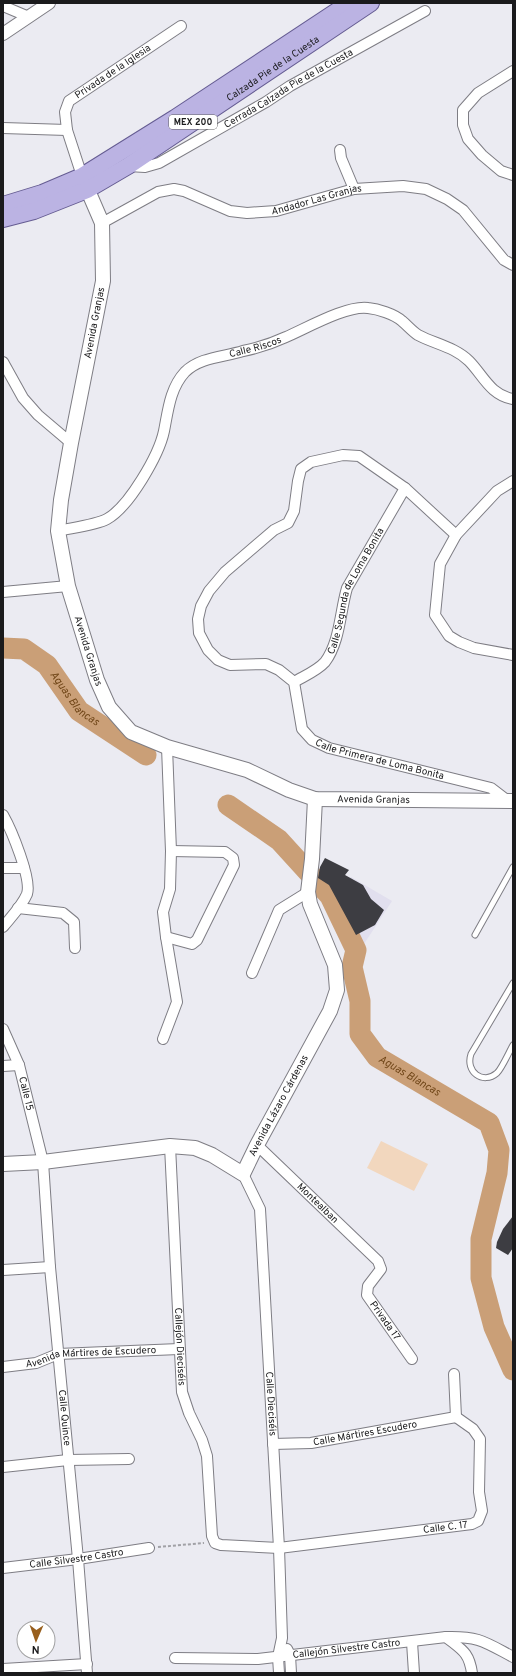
<svg xmlns="http://www.w3.org/2000/svg" width="516" height="1676" font-family="Overpass,sans-serif">
	<rect width="100%" height="100%" fill="#ebebf2"/>
	<polygon fill="#e1dfee" points="351,877 392,901 362,947 329,889"/>
	<polygon fill="#f2d7be" points="381,1141 428,1164 414,1191 367,1168"/>
	<g fill="none" stroke-linecap="round" stroke-linejoin="round">
		<g stroke="#ca9f77" stroke-width="21">
			<path id="s1" d="M3 648 24 649 47 665 79 711 146 755"/>
			<path id="s2" d="M228 805 279 840 330 896 356 950 352 967 360 1001V1034L377 1057 489 1123 499 1150 497 1173 481 1239V1278L494 1327 513 1370"/>
		</g>
	</g>
	<g fill="#3d3d42">
		<polygon points="325,858 349,870 345,875 363,885 371,899 384,910 375,925 356,935 329,885 318,878 320,867"/>
		<polygon points="513,1216 513,1248 508,1255 496,1248 497,1242 503,1229"/>
	</g>
	<g fill="none" stroke-linecap="round" stroke-linejoin="round">
		<g stroke="#7e7d84" stroke-width="7">
			<g id="service">
				<polyline points="475,935 513,867"/>
				<path d="M513 983 471 1054C465 1072 483 1085 497 1073 502 1068 509 1052 513 1045"/>
			</g>
		</g>
		<g stroke="#7e7d84" stroke-width="12">
			<g id="minor">
				<polyline points="3,6 29,17"/>
				<polyline points="513,71 478,93 463,110 463,125 468,139 482,155 501,171 513,175"/>
				<polyline points="3,128 67,130"/>
				<polyline points="340,150 341,158 354,189"/>
				<path id="s3" d="M128 166 145 167 159 163 266 102 290 86 425 11"/>
				<path id="s4" d="M82 176 67 130 65 112 69 101 181 26"/>
				<path id="s5" d="M102 223 158 192 174 189 184 191 230 211 247 213 276 211 354 189 403 186 426 189 447 199 463 210 504 260 513 265"/>
				<polyline points="3,362 23,398 38,415 71,443"/>
				<polyline points="513,481 497,491 456,535 440,564 435,615 449,636 459,642 474,648 513,655"/>
				<path id="s6" d="M58 531C71 528 96 525 107 519 129 507 159 455 164 431 168 411 170 388 185 372 200 357 224 357 243 351 258 348 273 343 286 337 307 328 347 305 368 308 378 309 394 314 402 321 407 325 412 331 418 335 435 344 455 347 469 361 483 375 490 395 513 399"/>
				<path id="s7" d="M456 535 405 488 359 456 343 455 311 462 301 469 298 481 294 511 288 523 274 530 225 572 209 591 201 606 198 619 199 633 208 650 218 660 230 665 266 664 279 670 294 682 302 729 312 740 329 748 491 788 508 801"/>
				<polyline points="3,592 68,586"/>
				<path id="s8" d="M294 682C304 676 317 671 325 662 340 642 340 612 347 588L405 488"/>
				<path d="M3 815C11 829 32 879 27 894 22 906 11 917 3 927"/>
				<polyline points="3,868 24,868"/>
				<polyline points="18,908 63,913 74,922 75,948"/>
				<polyline points="166,937 192,944 197,940 234,865 233,858 225,852 171,851"/>
				<polyline points="252,973 279,910 308,892"/>
				<path id="s9" d="M3 1029 19 1065 43 1162 50 1267 78 1559 87 1673"/>
				<polyline points="163,1039 177,1002 166,937 163,912 170,889 171,851 167,747"/>
				<polyline points="3,1066 19,1065"/>
				<path id="s10" d="M257 1145 378 1261 381 1269 368 1286 367 1295 412 1359"/>
				<path id="s11" d="M170 1146 182 1392 189 1413 202 1440 207 1456 212 1536 215 1543 221 1545 279 1548 472 1524 478 1521 482 1511 479 1492 480 1439 473 1429 456 1417"/>
				<path id="s12" d="M243 1174 260 1209 279 1548 282 1638 278 1657 279 1673"/>
				<polyline points="3,1270 50,1267"/>
				<path id="s13" d="M3 1367 36 1363 58 1354 179 1349"/>
				<polyline points="454,1374 456,1417"/>
				<path id="s14" d="M273 1444 311 1443 456 1417"/>
				<polyline points="3,1467 68,1460 129,1459"/>
				<path id="s15" d="M3 1568 78 1559 149 1548"/>
				<path d="M446 1637C462 1650 469 1652 472 1673"/>
				<polyline points="412,1642 414,1673"/>
				<polyline points="287,1649 290,1655 291,1673"/>
				<path id="s16" d="M175 1658 258 1659 446 1637C479 1636 485 1642 513 1657"/>
				<polyline points="3,1669 87,1664"/>
			</g>
		</g>
		<g stroke="#7e7d84" stroke-width="14">
			<polyline id="tertiary" points="3,34 49,3"/>
		</g>
		<g stroke="#7e7d84" stroke-width="16">
			<g id="secondary">
				<path id="s17" d="M83 179 102 223 103 281 71 443 61 500 58 531 68 586 97 680 109 707 131 732 167 747 247 770 289 790 315 799 513 801"/>
				<path id="s18" d="M3 1164 43 1162 170 1146 195 1148 212 1155 243 1174 257 1145 330 1011 337 990 335 965 310 904 308 892 312 859 315 799"/>
			</g>
		</g>
		<g stroke="#655c92" stroke-width="18">
			<g id="primary">
				<polyline points="3,205 42,193 82,176 175,118 349,3"/>
				<path id="s19" d="M3 219 34 211 87 190 128 166 371 3"/>
			</g>
		</g>
		<polyline stroke="#a1a1a6" stroke-width="2" stroke-dasharray="3 2" stroke-linecap="butt" points="158,1547 204,1543"/>
		<use href="#service" stroke="#fff" stroke-width="5"/>
		<use href="#minor" stroke="#fff" stroke-width="10"/>
		<use href="#tertiary" stroke="#fff" stroke-width="12"/>
		<use href="#secondary" stroke="#fff" stroke-width="14"/>
		<use href="#primary" stroke="#bbb3e3" stroke-width="16"/>
	</g>
	<g text-anchor="middle" dominant-baseline="central" stroke-width="4" stroke-linejoin="round" paint-order="stroke">
		<rect fill="#fff" stroke="#5f5f60" stroke-width="1" x="169" y="115" width="48" height="14" rx="3"/>
		<g font-size="9" font-weight="bold" fill="#1a1a1c">
			<text x="193" y="122">MEX 200</text>
		</g>
		<g font-size="10" fill="#1a1a1c" stroke="#fff">
			<text stroke="none"><textPath href="#s19" startOffset="311">Calzada Pie de la Cuesta</textPath></text>
			<text stroke="none"><textPath href="#s4" startOffset="131">Privada de la Iglesia</textPath></text>
			<text stroke="none"><textPath href="#s3" startOffset="181">Cerrada Calzada Pie de la Cuesta</textPath></text>
			<text stroke="none"><textPath href="#s5" startOffset="229">Andador Las Granjas</textPath></text>
			<text transform="translate(95 323) rotate(-79)">Avenida Granjas</text>
			<text stroke="none"><textPath href="#s6" startOffset="296">Calle Riscos</textPath></text>
			<text stroke="none"><textPath href="#s8" startOffset="115">Calle Segunda de Loma Bonita</textPath></text>
			<text stroke="none"><textPath href="#s17" startOffset="484">Avenida Granjas</textPath></text>
			<text stroke="none"><textPath href="#s7" startOffset="641">Calle Primera de Loma Bonita</textPath></text>
			<text stroke="none"><textPath href="#s17" startOffset="832">Avenida Granjas</textPath></text>
			<text stroke="none"><textPath href="#s9" startOffset="69">Calle 15</textPath></text>
			<text stroke="none"><textPath href="#s18" startOffset="325">Avenida Lázaro Cárdenas</textPath></text>
			<text stroke="none"><textPath href="#s10" startOffset="84">Montealban</textPath></text>
			<text stroke="none"><textPath href="#s10" startOffset="238">Privada 17</textPath></text>
			<text stroke="none"><textPath href="#s11" startOffset="201">Callejón Dieciséis</textPath></text>
			<text stroke="none"><textPath href="#s13" startOffset="89">Avenida Mártires de Escudero</textPath></text>
			<text stroke="none"><textPath href="#s12" startOffset="234">Calle Dieciséis</textPath></text>
			<text stroke="none"><textPath href="#s9" startOffset="396">Calle Quince</textPath></text>
			<text stroke="none"><textPath href="#s14" startOffset="93">Calle Mártires Escudero</textPath></text>
			<text stroke="none"><textPath href="#s11" startOffset="635">Calle C. 17</textPath></text>
			<text stroke="none"><textPath href="#s15" startOffset="74">Calle Silvestre Castro</textPath></text>
			<text stroke="none"><textPath href="#s16" startOffset="172">Callejón Silvestre Castro</textPath></text>
		</g>
		<g font-size="11" font-style="italic" fill="#704618" stroke="#fff">
			<text stroke="none"><textPath href="#s1" startOffset="93">Aguas Blancas</textPath></text>
			<text stroke="none"><textPath href="#s2" startOffset="349">Aguas Blancas</textPath></text>
		</g>
	</g>
	<rect width="516" height="1676" fill="none" stroke="#1a1a1c" stroke-width="8"/>
	<g transform="translate(36 1640) rotate(182)"><circle r="19" fill="#ffffff" stroke="#a3a3a4"/>
	<path d="M0-3L7 15L0 10L-7 15Z" fill="#985f1d"/>
	<text y="-6" font-size="11" font-weight="bold" text-anchor="middle" fill="#1a1a1c">N</text>
	</g>
</svg>
